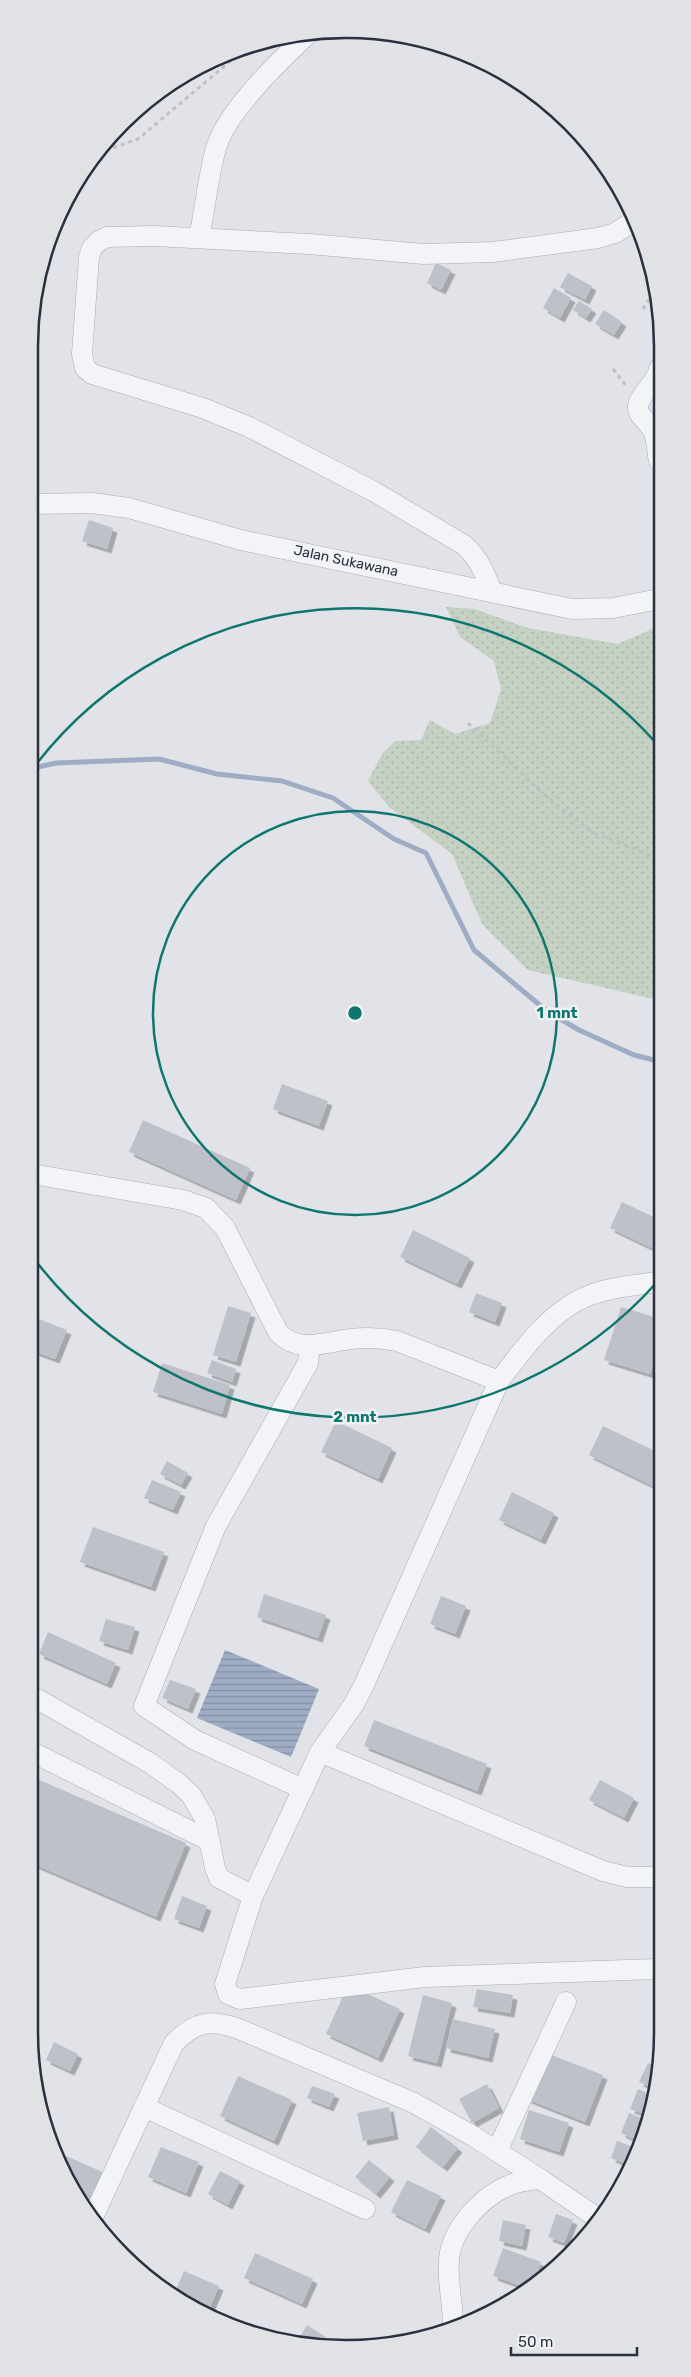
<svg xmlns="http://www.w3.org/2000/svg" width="691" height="2377" font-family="Rubik,sans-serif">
	<defs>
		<pattern id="green-dots" width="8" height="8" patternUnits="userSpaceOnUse" patternTransform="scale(1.25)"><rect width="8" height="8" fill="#c4d1c3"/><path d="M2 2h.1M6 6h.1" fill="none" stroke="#a9b4a9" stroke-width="1.8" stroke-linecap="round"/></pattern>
		<pattern id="water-rules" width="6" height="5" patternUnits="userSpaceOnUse" patternTransform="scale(1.25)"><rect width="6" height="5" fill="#9fadc4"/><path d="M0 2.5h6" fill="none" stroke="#828da1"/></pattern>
		<filter id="shadow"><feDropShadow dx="4.5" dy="4.5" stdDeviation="0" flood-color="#0004"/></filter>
	</defs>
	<rect width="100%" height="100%" fill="#e1e3e8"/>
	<polygon fill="url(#green-dots)" points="446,607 474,609 528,628 618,644 659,626 658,1000 528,970 482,924 452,854 389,807 368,781 382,754 395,741 421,740 430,720 455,734 490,723 501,689 494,661 460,637"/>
	<polygon fill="url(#water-rules)" points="225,1650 319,1689 291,1757 197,1718"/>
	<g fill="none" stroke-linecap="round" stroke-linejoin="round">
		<polyline stroke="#9fadc4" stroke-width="5" points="33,768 56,763 159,759 217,774 282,781 333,798 394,839 426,853 474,950 548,1012 579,1030 634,1055 658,1061"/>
	</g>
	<g fill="#bec1ca" filter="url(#shadow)">
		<polygon points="436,263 451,270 441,290 427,283"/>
		<polygon points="568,273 592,286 585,300 560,287"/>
		<polygon points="554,288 571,298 560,318 543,308"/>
		<polygon points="579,301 592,309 586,318 573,310"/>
		<polygon points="604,310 622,322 614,335 595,324"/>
		<polygon points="89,520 113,528 107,549 82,541"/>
		<polygon points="282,1084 328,1101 319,1126 273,1109"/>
		<polygon points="143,1120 250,1168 236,1200 129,1152"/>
		<polygon points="622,1202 658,1219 658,1251 610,1228"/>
		<polygon points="413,1230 470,1258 457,1284 400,1257"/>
		<polygon points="476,1293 502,1303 495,1322 469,1312"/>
		<polygon points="228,1306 251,1313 236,1362 213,1355"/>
		<polygon points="621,1307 658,1318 658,1351 650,1374 604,1360"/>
		<polygon points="31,1316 67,1330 55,1359 31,1350"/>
		<polygon points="212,1360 236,1369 232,1382 207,1373"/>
		<polygon points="162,1363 230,1385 222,1414 153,1392"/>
		<polygon points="336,1421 392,1448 378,1479 321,1452"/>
		<polygon points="603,1426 657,1452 657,1488 589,1455"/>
		<polygon points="167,1461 188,1473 181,1485 160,1474"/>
		<polygon points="152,1480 181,1492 173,1510 144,1498"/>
		<polygon points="512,1492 554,1513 541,1540 499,1520"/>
		<polygon points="93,1527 164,1552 151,1587 80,1562"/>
		<polygon points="264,1594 326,1615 318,1638 257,1617"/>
		<polygon points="441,1596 466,1606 455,1634 430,1624"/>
		<polygon points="106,1619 135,1627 128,1650 99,1641"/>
		<polygon points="48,1632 116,1663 107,1684 39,1654"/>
		<polygon points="170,1680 196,1689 188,1709 162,1698"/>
		<polygon points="374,1720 487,1764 477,1791 364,1746"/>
		<polygon points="30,1776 186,1843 156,1917 29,1862"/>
		<polygon points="600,1780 634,1798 624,1818 589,1800"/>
		<polygon points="182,1896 207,1906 199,1928 174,1919"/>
		<polygon points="348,1985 400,2009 378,2058 326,2034"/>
		<polygon points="477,1989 513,1995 510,2013 473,2007"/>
		<polygon points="423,1995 452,2003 437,2063 408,2056"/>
		<polygon points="453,2019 495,2029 488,2058 446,2048"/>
		<polygon points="656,2041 656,2057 651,2055"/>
		<polygon points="54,2042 78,2054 70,2071 46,2060"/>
		<polygon points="544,2052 603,2075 585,2122 527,2099"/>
		<polygon points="648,2063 656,2066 656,2089 639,2082"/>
		<polygon points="238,2076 292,2100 274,2141 220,2116"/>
		<polygon points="487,2084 499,2108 472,2123 459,2099"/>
		<polygon points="312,2086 335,2094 329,2107 307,2098"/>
		<polygon points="638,2089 655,2096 648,2115 630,2109"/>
		<polygon points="389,2107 394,2135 363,2141 357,2113"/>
		<polygon points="529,2110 569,2123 559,2152 520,2139"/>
		<polygon points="629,2113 646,2120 638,2141 621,2133"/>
		<polygon points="431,2127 458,2148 443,2167 416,2147"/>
		<polygon points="617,2141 636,2148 629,2165 611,2158"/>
		<polygon points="161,2147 199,2162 186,2193 148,2177"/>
		<polygon points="55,2151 107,2174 90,2212 54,2154"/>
		<polygon points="369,2160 390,2177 376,2194 355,2177"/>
		<polygon points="220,2171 240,2181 228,2205 208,2194"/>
		<polygon points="407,2180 441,2196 425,2229 391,2212"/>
		<polygon points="556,2214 573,2220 564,2243 548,2237"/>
		<polygon points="503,2220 526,2225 522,2246 499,2241"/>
		<polygon points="503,2248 541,2262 533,2286 527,2288 493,2276"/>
		<polygon points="255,2253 313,2279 302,2304 244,2278"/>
		<polygon points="184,2271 219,2286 208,2312 191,2304 175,2292"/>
		<polygon points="540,2272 546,2274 536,2284"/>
		<polygon points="307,2325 326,2337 320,2346 298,2340"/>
	</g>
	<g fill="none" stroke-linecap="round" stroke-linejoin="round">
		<g stroke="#aaadb5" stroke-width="21">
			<g id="minor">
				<path d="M199 238C205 209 208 177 216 148 227 111 279 61 307 35"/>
				<path d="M659 460C656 449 658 439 652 429 647 420 634 414 639 402 644 390 657 382 659 369"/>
				<polyline points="34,504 92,503 129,508 241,540 572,609 613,608 659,599"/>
				<path d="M492 592C485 574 479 558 464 545L373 491 249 427 203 408 92 374 85 368 82 354 89 257 92 248 99 241 107 237 154 236 309 244 424 254 493 252 598 238 615 233 636 220"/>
				<path d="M32 1174 183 1200 206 1208 225 1228 278 1332C297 1354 326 1342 351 1339 367 1337 382 1338 397 1341L499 1381"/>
				<polyline points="30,1695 150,1763 178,1783 191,1795 205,1819 215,1868 219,1878 253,1896"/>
				<polyline points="30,1751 210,1841"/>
				<polyline points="320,1752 603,1871 627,1877 657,1877"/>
				<polyline points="303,1789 195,1740 144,1706 216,1526 308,1363 310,1345"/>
				<path d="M656 1969 425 1977 240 1999 228 1994 225 1984 253 1896 320 1752 354 1704 363 1687 499 1381C523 1349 551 1310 590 1295 611 1287 636 1285 658 1282"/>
				<polyline points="144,2107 365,2209"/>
				<polyline points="497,2151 566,2002"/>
				<path d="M93 2217 174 2043C196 2021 210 2019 239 2029L414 2103 473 2136 540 2179"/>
				<path d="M453 2325C453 2303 447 2282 449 2260 451 2229 482 2196 510 2185 519 2181 530 2180 540 2179L596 2217"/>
			</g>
		</g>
		<g stroke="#bfc1c7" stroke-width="3" stroke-dasharray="4 4" stroke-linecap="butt">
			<polyline points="98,153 138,139 240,53"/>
			<polyline points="643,309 651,296 657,296"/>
			<polyline points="613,369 627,387"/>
			<polyline points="468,723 540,791 592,832 659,859"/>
		</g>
		<use href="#minor" stroke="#f3f4f7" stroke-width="20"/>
	</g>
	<g fill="none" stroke="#0f766e" stroke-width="2.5">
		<circle cx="355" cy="1013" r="202"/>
		<path d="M658 1281A404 404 0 0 1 32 1256M34 767A404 404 0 0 1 658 745"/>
	</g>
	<g text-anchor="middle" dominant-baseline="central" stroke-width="5" stroke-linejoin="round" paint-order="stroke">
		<g font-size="14" fill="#2b2f3e" stroke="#f0f2f5">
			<text transform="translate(346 561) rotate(12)">Jalan Sukawana</text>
		</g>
	</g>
	<path d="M0 0H691V2377H0ZM346 38H346A308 308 0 0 1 654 346V2032A308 308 0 0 1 346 2340H346A308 308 0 0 1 38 2032V346A308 308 0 0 1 346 38Z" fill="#e0e2e6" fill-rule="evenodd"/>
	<path fill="none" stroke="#2b2f3e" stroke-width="2.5" d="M346 38H346A308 308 0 0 1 654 346V2032A308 308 0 0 1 346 2340H346A308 308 0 0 1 38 2032V346A308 308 0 0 1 346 38Z"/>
	<circle cx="355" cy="1013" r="8" fill="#0f766e" stroke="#f0f2f5" stroke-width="2.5"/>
	<g font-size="15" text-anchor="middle" font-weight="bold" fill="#0f766e" stroke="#f0f2f5" stroke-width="5" stroke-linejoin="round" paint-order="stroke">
		<text x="557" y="1018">1 mnt</text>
		<text x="355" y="1422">2 mnt</text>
	</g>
	<path d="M511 2347v8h126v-8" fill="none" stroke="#2b2f3e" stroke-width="2.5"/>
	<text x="518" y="2347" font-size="15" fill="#2b2f3e" stroke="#f0f2f5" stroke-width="4" paint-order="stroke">50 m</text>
</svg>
